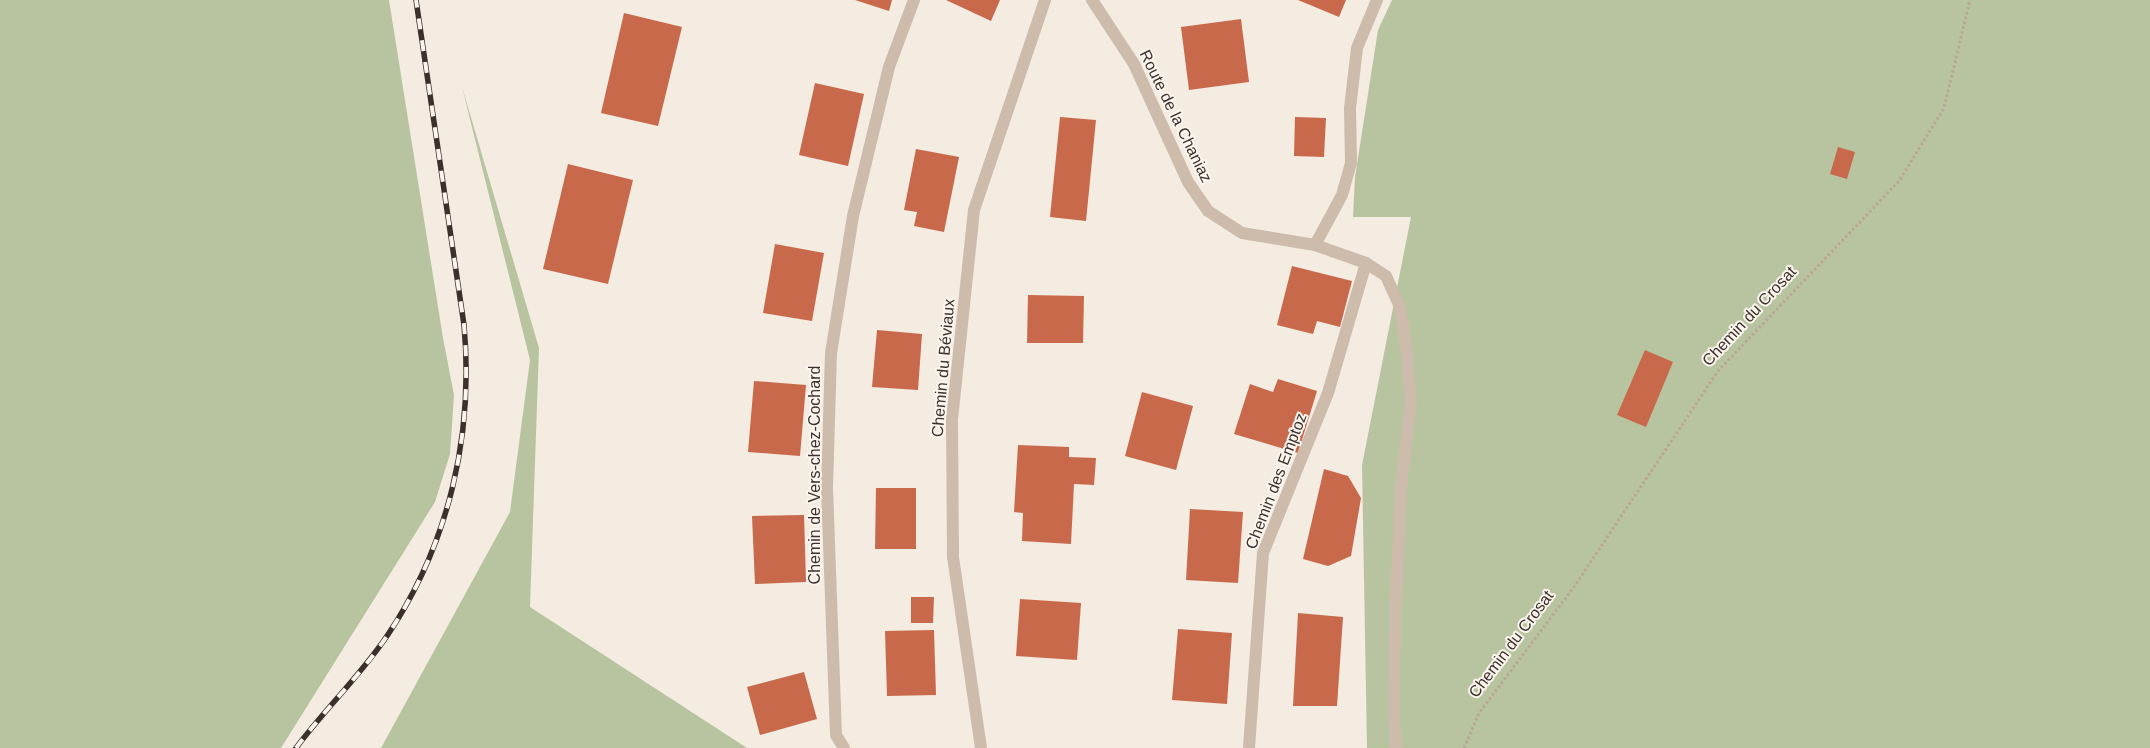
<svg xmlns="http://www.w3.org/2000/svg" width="2150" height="748" font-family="Helvetica,sans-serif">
	<rect width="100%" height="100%" fill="#f4ebe1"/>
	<g fill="#b8c4a0">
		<polygon points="0,0 389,0 443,338 454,395 450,454 435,502 281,748 0,748"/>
		<polygon points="1392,0 2150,0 2150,748 1367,748 1362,465 1411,217 1353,217 1355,177 1378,30"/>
		<polygon points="462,87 539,348 530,607 747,748 381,748 510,512 530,360"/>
	</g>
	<g fill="#c8694b">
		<polygon points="855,0 892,0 889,11"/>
		<polygon points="946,0 1000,0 991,21"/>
		<polygon points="1298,0 1346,0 1339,17"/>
		<polygon points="624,13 682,27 658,126 601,113"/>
		<polygon points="1241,19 1249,82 1189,90 1181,27"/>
		<polygon points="815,83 864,94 848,166 799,155"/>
		<polygon points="1060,117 1096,120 1086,221 1050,217"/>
		<polygon points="1295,117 1326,118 1324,157 1294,156"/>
		<polygon points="1838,147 1855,152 1847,179 1830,174"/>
		<polygon points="916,149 959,157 944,232 914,226 917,212 904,210"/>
		<polygon points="568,164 633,180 608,284 543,269"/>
		<polygon points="775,244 824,253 812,321 763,313"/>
		<polygon points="1292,266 1352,281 1340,327 1317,321 1313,334 1277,325"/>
		<polygon points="1028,295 1084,296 1083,343 1027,343"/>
		<polygon points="877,330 922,334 918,390 872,387"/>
		<polygon points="1645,350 1673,362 1646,427 1617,415"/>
		<polygon points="1278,379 1317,391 1298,453 1234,434 1250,384 1273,392"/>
		<polygon points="754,381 806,385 800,456 748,452"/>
		<polygon points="1142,392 1193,406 1176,470 1125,456"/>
		<polygon points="1018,445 1069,447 1069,457 1096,458 1094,485 1074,484 1071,544 1022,541 1023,513 1014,512"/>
		<polygon points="1324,469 1348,476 1361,498 1351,556 1328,566 1303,559"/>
		<polygon points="876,488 916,488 916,549 875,549"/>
		<polygon points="1190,509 1243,512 1238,583 1186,580"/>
		<polygon points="804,515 806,582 755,584 752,516"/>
		<polygon points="911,597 934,597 933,623 911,623"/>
		<polygon points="1020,599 1081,603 1077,660 1016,656"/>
		<polygon points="1298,613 1343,617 1337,706 1293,706"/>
		<polygon points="1178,629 1232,633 1227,704 1172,700"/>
		<polygon points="934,630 936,695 887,696 885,631"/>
		<polygon points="804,672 817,719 760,735 747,687"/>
	</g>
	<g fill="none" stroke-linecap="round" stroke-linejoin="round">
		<polyline stroke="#b9a596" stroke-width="3" stroke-dasharray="2.5 2.5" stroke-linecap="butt" points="1464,748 1479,713 1574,587 1718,371 1899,181 1944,108 1970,0"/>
		<g stroke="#cdbbac" stroke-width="12">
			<polyline points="844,748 836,735 827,488 831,353 853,216 889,67 914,0"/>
			<polyline points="981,748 953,557 952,419 974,210 1045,0"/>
			<polyline points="1249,748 1263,553 1328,393 1366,263"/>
		</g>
		<g stroke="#cdbbac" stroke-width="12">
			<polyline points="1092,0 1134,64 1188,182 1208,211 1242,233 1315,245 1342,195 1351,163 1350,108 1357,48 1377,0"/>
			<polyline points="1315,245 1366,263 1386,276 1400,307 1407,352 1411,401 1401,488 1395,615 1394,717 1396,748"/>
		</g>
		<g stroke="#3b302b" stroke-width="5.5">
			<path id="rail" d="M296 748C325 709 360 676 387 636 449 544 474 435 464 325L416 0"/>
		</g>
		<use href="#rail" stroke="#fbf5ee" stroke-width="4" stroke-dasharray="11" stroke-linecap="butt"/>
	</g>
	<g text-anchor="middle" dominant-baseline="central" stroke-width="4" stroke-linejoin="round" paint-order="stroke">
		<g font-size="16" fill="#3b302b" stroke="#fbf5ee">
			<text transform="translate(1176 116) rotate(64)">Route de la Chaniaz</text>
			<text transform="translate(1749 316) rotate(-47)">Chemin du Crosat</text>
			<text transform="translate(943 368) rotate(-85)">Chemin du Béviaux</text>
			<text transform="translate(814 475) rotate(-90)">Chemin de Vers-chez-Cochard</text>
			<text transform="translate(1276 481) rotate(-69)">Chemin des Emptoz</text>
			<text transform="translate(1511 644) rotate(-53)">Chemin du Crosat</text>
		</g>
	</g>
</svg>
